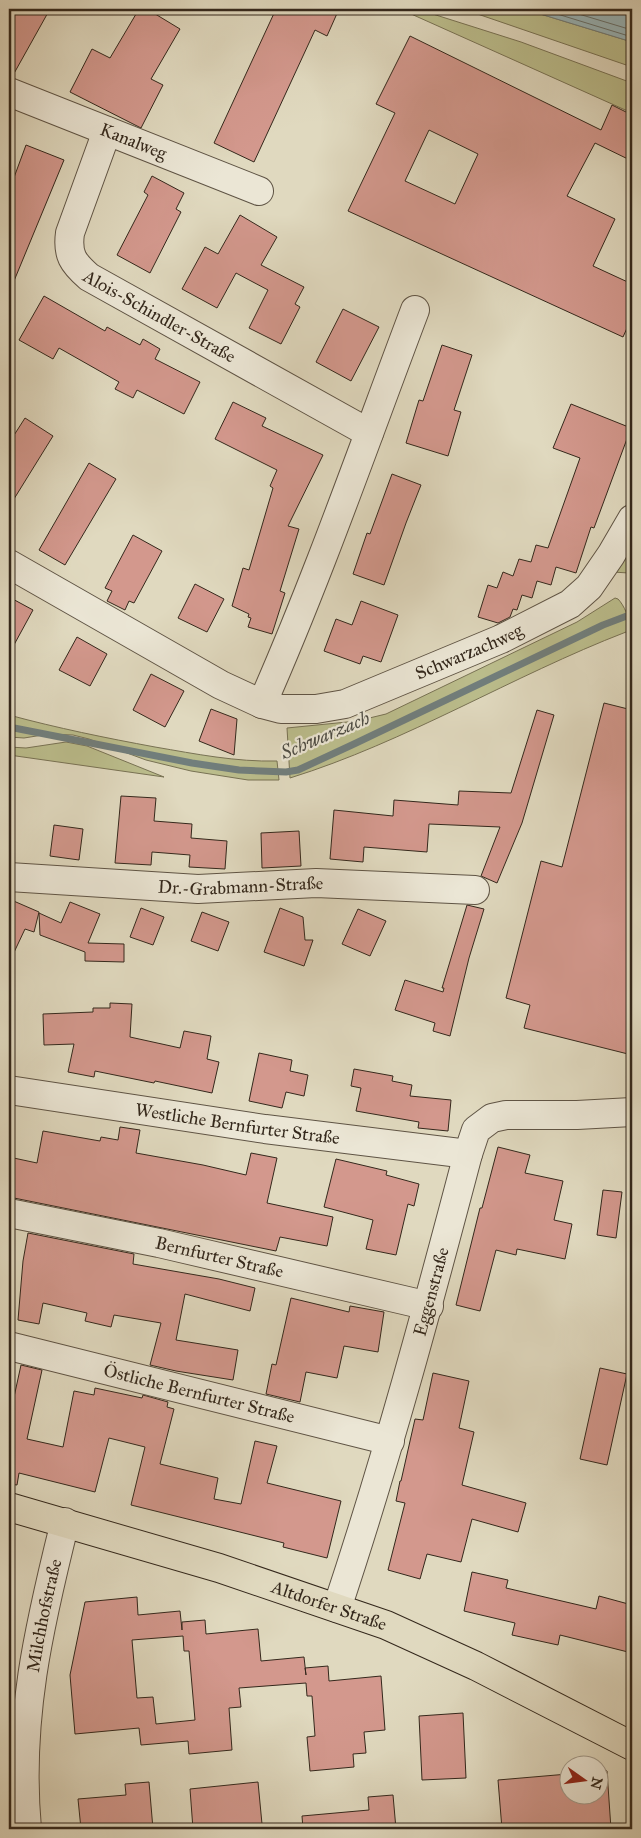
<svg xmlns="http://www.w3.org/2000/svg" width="641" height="1838" font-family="'IM FELL Great Primer',serif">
	<rect width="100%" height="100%" fill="#e0d9bf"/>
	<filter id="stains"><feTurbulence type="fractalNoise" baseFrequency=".004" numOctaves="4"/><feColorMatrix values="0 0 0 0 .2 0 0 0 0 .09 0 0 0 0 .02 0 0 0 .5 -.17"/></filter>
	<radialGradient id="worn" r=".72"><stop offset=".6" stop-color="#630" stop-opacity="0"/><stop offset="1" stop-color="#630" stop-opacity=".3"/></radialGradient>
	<g fill="#bbbd8c" stroke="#787254">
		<polygon points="400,9 417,9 521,42 632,83 632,113"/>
		<polygon points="463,9 524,9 632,42 632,67"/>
		<polygon points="632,544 632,571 629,573 612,572"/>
		<path d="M615 598 618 599C624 605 630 619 630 628L626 632C512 676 406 742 290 778L287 728 357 721 386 714 577 622Z"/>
		<path d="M9 715C57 728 106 738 155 747 196 754 236 762 277 761L279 780H248L191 771 146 760 89 739 73 735 49 734 24 738 9 737Z"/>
		<polygon points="66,742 87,746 164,777 9,755 9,747 26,748"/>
	</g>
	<polygon fill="#99b7bc" stroke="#717e7c" points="524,9 632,9 632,42"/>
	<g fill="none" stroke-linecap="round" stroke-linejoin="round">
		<g stroke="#66706c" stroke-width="1">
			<polyline points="541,9 632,37"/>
			<polyline points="562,9 632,30"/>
		</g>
		<polyline stroke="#717e7c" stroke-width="7" points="9,727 192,763 239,770 286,772 298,770 354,744 603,625 632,614"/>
	</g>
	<g fill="#d3988d" stroke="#34281c" fill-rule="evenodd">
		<polygon points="9,9 50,9 12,77 9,77"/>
		<polygon points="139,9 147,9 180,29 151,79 163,85 141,128 70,92 92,49 110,58"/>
		<polygon points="276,9 339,9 327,36 315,30 254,162 214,143"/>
		<path d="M410 36 601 130 612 105 632 115V161L595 143 567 196 615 219 593 266 632 284V317L623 337 348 211 395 113 376 104ZM429 130 478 154 455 204 405 181Z"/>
		<polygon points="26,145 64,160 9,293 9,191"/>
		<polygon points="152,176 184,193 176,209 181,212 150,273 117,255 148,195 144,192"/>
		<polygon points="240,215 277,237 261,265 304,287 295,304 300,307 281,344 249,328 268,290 236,273 217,308 182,289 205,247 218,254"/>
		<polygon points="44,296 105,331 107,327 140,345 143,339 160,349 155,359 200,382 184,414 137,390 133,398 115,389 119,382 59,348 53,359 19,340"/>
		<polygon points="343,309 379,327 351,381 316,362"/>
		<polygon points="442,345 472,355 454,410 461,412 448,456 406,443 419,400 423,401"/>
		<polygon points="233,402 266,418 262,426 323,455 288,526 299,529 280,591 285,593 272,634 248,627 251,618 248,617 249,614 232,606 243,568 249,570 273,488 270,486 277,470 215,439"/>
		<polygon points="571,404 631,428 594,528 591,527 576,573 556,567 551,585 537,581 532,598 522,595 517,610 513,609 510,617 498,623 478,617 488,585 497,588 503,572 513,576 519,559 531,562 536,545 548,548 580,458 553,448"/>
		<polygon points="25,418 53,436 9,507 9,443"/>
		<polygon points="89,463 116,479 65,565 39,550"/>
		<polygon points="392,474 421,485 406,523 384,585 353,574 367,533 370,534"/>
		<polygon points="133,535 162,551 134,603 129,601 125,610 107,601 112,591 105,588"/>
		<polygon points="195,584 224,599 207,632 178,618"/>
		<polygon points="9,597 33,610 9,654"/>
		<polygon points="361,601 398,615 381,662 363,656 360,664 324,651 336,619 352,625"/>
		<polygon points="77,637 107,654 90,686 59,670"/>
		<polygon points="151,674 184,691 165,727 133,710"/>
		<polygon points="604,703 632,710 632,1055 524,1028 530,1005 506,998 541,861 562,867"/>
		<polygon points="211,709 237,719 234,755 199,741"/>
		<polygon points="537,710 554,715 522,823 497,883 481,876 500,827 429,824 427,852 364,847 363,862 330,859 334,810 393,816 394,800 458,805 459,791 511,793"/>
		<polygon points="121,796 156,798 154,821 192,824 191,838 227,841 225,869 189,867 190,855 152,852 151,865 115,863"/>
		<polygon points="54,825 83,829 79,860 50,856"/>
		<polygon points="299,831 301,866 262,868 261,833"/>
		<polygon points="9,899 39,912 34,932 25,929 9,963"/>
		<polygon points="70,902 100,914 88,943 124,944 124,962 85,961 85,952 40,935 39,913 61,923"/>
		<polygon points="467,905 484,909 469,958 450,1036 433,1031 435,1023 395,1010 405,980 443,992 444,988 442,988"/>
		<polygon points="141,908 164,917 153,945 130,937"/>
		<polygon points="280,908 303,917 305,940 313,940 304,966 264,952"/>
		<polygon points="358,909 386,921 370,956 342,944"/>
		<polygon points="202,912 229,922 218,951 191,941"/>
		<polygon points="110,1003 132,1004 130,1037 180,1048 184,1031 211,1036 207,1059 219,1062 212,1093 155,1081 154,1083 95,1071 94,1077 68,1072 74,1044 44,1045 43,1014 93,1012 93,1008 110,1008"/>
		<polygon points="259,1053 292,1060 290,1071 308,1075 304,1096 286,1092 282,1108 249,1101"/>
		<polygon points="354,1069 393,1076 392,1081 412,1085 410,1096 451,1100 448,1131 418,1128 419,1122 356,1111 361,1088 351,1086"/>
		<polygon points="120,1127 140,1130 136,1153 203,1165 246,1175 251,1153 277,1158 267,1203 333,1217 327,1246 280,1237 276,1251 9,1197 9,1157 37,1163 43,1131 100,1141 101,1137 118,1140"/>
		<polygon points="498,1147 530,1155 525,1173 563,1181 554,1220 572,1224 565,1259 517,1249 516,1255 496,1250 480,1311 456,1305 480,1208 482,1208"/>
		<polygon points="336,1159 387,1171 386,1175 419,1184 414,1206 408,1204 396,1255 366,1249 373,1220 324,1207"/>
		<polygon points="603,1190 622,1192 616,1238 597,1235"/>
		<polygon points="28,1233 134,1254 133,1264 219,1279 255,1288 250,1311 185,1294 176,1340 238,1350 233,1380 176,1371 150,1365 161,1323 114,1315 111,1327 85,1321 87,1313 43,1303 39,1324 18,1320 23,1261"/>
		<polygon points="291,1298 349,1312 350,1306 384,1312 378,1352 344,1346 337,1378 306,1372 300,1402 266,1394 272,1364 276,1365"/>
		<polygon points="21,1365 42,1370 27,1439 63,1447 74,1391 94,1395 95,1388 142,1398 143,1395 168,1402 167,1407 174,1409 160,1464 218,1478 214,1499 241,1504 255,1441 277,1446 267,1483 341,1501 327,1558 283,1547 284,1543 131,1505 145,1447 109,1438 95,1492 19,1473 17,1485 9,1484 9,1420"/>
		<polygon points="600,1368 627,1374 607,1465 580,1459"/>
		<polygon points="433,1373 469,1381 459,1428 474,1432 462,1485 526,1503 518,1532 472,1519 461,1562 427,1554 420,1579 388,1570 405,1503 396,1501 400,1481 401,1481 415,1419 423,1420"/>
		<polygon points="472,1572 508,1580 506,1588 596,1609 599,1596 632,1605 632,1653 560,1635 558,1645 512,1635 515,1623 464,1611"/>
		<path d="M137 1597 138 1615 180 1611 182 1630V1622L205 1620 206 1634 258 1629 261 1661 304 1657 306 1675 305 1668 328 1666 329 1681 381 1676 385 1730 364 1732 366 1753 353 1754 354 1767 310 1771 307 1737 315 1736 312 1696H307L306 1683 239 1688 241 1707 229 1708 232 1750 189 1754 188 1741 141 1745 139 1728 75 1734 70 1675 85 1602ZM183 1636 184 1651H189L195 1720 156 1724 153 1697 137 1698 132 1640Z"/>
		<polygon points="463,1713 466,1778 422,1780 419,1716"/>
		<polygon points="578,1758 594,1766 578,1766"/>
		<polygon points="598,1767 607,1771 611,1829 502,1829 498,1780 568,1774 568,1796 598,1796"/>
		<polygon points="149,1782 153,1829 81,1829 78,1799 126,1795 125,1784"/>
		<polygon points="258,1782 262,1824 254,1825 254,1829 193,1829 190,1789"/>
		<polygon points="393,1795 396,1829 303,1829 302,1816 369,1810 368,1797"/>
	</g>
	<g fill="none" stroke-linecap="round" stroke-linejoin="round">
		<g stroke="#5f5445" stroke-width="30">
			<g id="minor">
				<path id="s1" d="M9 92 259 191"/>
				<path id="s2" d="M107 131 70 233C67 255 73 263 89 277L369 433"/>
				<path id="s3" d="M9 564 221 685 262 704 281 709H316L345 704 501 639 570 604 589 587 611 555 632 519"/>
				<path d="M262 704C319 575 365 442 415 310"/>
				<path id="s4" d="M9 877 198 889 316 883 475 890"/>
				<path id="s5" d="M9 1090 265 1129 468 1154"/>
				<path id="s6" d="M9 1213 159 1243 429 1306"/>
				<path id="s7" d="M9 1346 390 1441"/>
				<path id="s8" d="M337 1608C387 1458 428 1306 468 1154L476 1130 492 1118 506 1115H577L632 1112"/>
				<path id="s9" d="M27 1829C17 1721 39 1626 65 1522"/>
			</g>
		</g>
		<g stroke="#34281c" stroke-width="30">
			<g id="major">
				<path id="s10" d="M9 1507 219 1568 386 1625 476 1666 632 1746"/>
			</g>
		</g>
		<use href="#minor" stroke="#ebe6d5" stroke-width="28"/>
		<use href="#major" stroke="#e0d9bf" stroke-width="28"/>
	</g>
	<g text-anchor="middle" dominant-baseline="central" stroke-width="4.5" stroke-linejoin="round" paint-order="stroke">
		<g font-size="18" fill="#34281c" stroke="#ebe6d5">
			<text stroke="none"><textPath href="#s1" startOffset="134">Kanalweg</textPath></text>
			<text stroke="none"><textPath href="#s2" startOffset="240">Alois-Schindler-Straße</textPath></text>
			<text stroke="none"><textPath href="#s3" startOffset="508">Schwarzachweg</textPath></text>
			<text stroke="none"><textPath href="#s4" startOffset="232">Dr.-Grabmann-Straße</textPath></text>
			<text stroke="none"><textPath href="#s5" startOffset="231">Westliche Bernfurter Straße</textPath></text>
			<text stroke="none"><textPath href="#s6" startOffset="215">Bernfurter Straße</textPath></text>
			<text stroke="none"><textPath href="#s8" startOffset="330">Eggenstraße</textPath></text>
			<text stroke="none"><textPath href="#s7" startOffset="196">Östliche Bernfurter Straße</textPath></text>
			<text stroke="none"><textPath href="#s10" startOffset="335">Altdorfer Straße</textPath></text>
			<text stroke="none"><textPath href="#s9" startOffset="215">Milchhofstraße</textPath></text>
		</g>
		<g font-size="19" font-style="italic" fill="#4d4c44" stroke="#ebe6d5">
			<text transform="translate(325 735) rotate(-23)">Schwarzach</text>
		</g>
	</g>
	<rect width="641" height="1838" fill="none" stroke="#e0d9bf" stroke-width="30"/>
	<rect x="10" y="10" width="621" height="1818" fill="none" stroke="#34281c" stroke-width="2.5"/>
	<rect x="15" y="15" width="611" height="1808" fill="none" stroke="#34281c"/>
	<g transform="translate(584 1780) rotate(104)"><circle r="24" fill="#ebe6d5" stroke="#a29a8b"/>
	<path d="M0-4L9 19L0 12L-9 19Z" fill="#8f2418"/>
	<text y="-8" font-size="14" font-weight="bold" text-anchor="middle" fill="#34281c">N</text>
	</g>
	<rect width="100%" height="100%" filter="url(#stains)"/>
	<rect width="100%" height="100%" fill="url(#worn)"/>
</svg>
